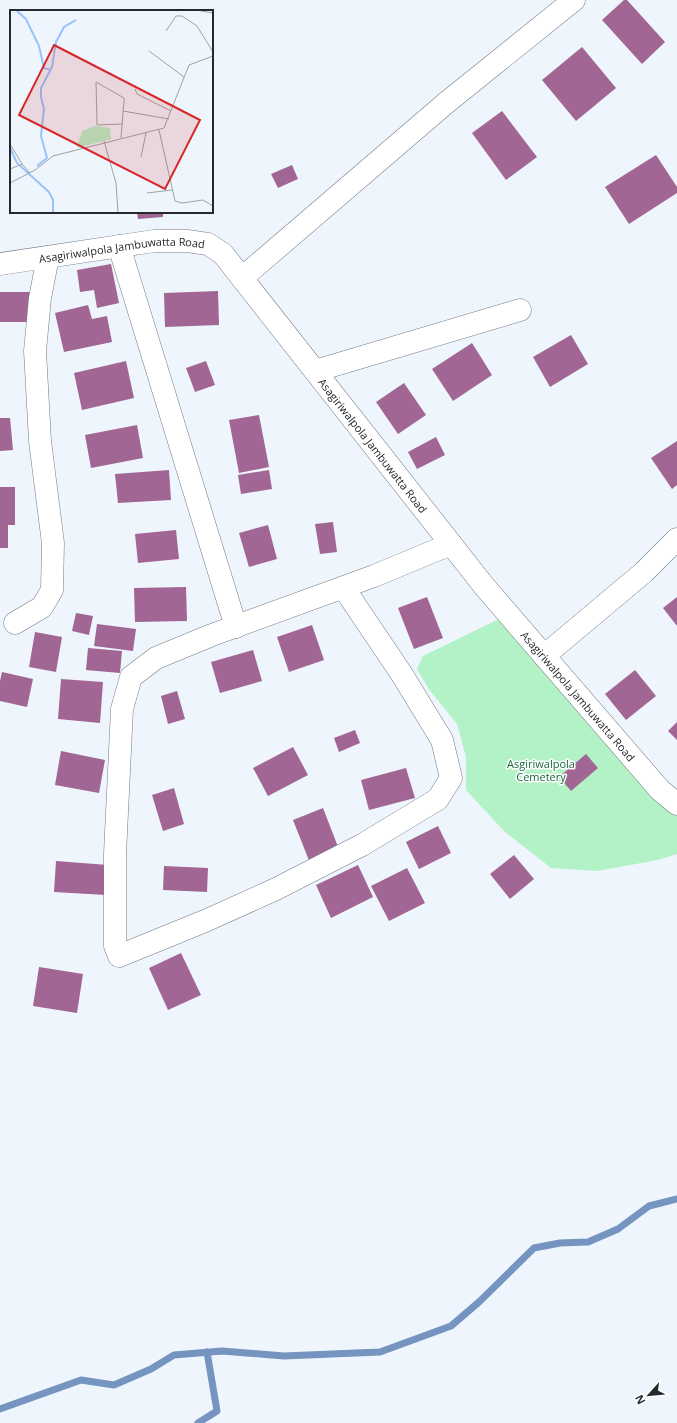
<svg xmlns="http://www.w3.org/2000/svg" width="677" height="1423" font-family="'Open Sans',sans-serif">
	<rect width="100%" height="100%" fill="#eef5fd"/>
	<polygon fill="#b3f2c6" points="503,617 677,813 677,854 658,860 597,871 551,868 504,831 466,790 466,757 457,724 428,688 417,669 423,656"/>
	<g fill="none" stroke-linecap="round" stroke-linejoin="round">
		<g stroke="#7594bf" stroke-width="7">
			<polyline points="0,1409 81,1380 114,1385 151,1369 174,1355 222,1351 284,1356 380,1352 451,1326 479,1302 534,1248 560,1243 588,1242 618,1229 649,1206 677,1199"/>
			<polyline points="198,1423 217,1411 207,1352"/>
		</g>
	</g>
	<g fill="#a16694">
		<polygon points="624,0 627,0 665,42 642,64 602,20"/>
		<polygon points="582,47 616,88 576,121 542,80"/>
		<polygon points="502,111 537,157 506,180 472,133"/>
		<polygon points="656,155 677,187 677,193 629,224 605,187"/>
		<polygon points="292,165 298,179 278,188 271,174"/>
		<polygon points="137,212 163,212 163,217 138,219"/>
		<polygon points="111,264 119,303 97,308 94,290 80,292 77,270"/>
		<polygon points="218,291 219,325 165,327 164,293"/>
		<polygon points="0,292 33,292 32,322 0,322"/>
		<polygon points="88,305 92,319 107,316 112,342 64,352 55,313"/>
		<polygon points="571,335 588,364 550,387 533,357"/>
		<polygon points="472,343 492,375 453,401 432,369"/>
		<polygon points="126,361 134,398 82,410 74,373"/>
		<polygon points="206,361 215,385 195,392 186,368"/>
		<polygon points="404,383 426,415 398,434 376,402"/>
		<polygon points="259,415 269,467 239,473 229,420"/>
		<polygon points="0,418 10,418 13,450 0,451"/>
		<polygon points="137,425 143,458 91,468 85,435"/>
		<polygon points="436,437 445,455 417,469 408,452"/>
		<polygon points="677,441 677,485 672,489 651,458"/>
		<polygon points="169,470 171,500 118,503 115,474"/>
		<polygon points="269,470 272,489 241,494 238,475"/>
		<polygon points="0,487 15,487 15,525 8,525 8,548 0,548"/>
		<polygon points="333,522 337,552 320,554 315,524"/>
		<polygon points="268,525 277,559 249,567 239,533"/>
		<polygon points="176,530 179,559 138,563 135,534"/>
		<polygon points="186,587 187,621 135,622 134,588"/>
		<polygon points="427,597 443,638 414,649 398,608"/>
		<polygon points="677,597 677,626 663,608"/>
		<polygon points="76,613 93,616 89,635 72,631"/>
		<polygon points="97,624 136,629 133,651 94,646"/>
		<polygon points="312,625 324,660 289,672 277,637"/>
		<polygon points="35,632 62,637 56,672 29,667"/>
		<polygon points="88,648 122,651 120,673 86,670"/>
		<polygon points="253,650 262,681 220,693 211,662"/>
		<polygon points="635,670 656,696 626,720 605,694"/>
		<polygon points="2,672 33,679 27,707 0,701 0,681"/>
		<polygon points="61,679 103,682 100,723 58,719"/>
		<polygon points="177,691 185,719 168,724 161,696"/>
		<polygon points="677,722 677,740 668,731"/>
		<polygon points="355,730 360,743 339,752 334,738"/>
		<polygon points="293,747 308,775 268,796 253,768"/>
		<polygon points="61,751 105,760 99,793 55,785"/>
		<polygon points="586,754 598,768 571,791 559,777"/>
		<polygon points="406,768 415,798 369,810 361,780"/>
		<polygon points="174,788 184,824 163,831 152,795"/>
		<polygon points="323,808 340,852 310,863 293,820"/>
		<polygon points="438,826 451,853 419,869 406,842"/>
		<polygon points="514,855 534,879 510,899 490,874"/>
		<polygon points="56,861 108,865 106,895 54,892"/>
		<polygon points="358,865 373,897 331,918 316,885"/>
		<polygon points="164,866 208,868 207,892 163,890"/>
		<polygon points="407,868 425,903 389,921 371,886"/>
		<polygon points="181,953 201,995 168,1010 149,968"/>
		<polygon points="39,967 83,974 77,1013 33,1006"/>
	</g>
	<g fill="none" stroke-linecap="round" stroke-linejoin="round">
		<g stroke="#757b82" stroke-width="23">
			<g id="minor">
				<polyline points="119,246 236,627"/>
				<path id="s1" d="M0 264 154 241H187L208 244 223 254 484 586 660 790 677 804"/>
				<polyline points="242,278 446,103 574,0"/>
				<polyline points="315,371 520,310"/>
				<polyline points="343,587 401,673 442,740 451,778 438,799 362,845 276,889 205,921 119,956 115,946 115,854 122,709 131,677 156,658 212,635 374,576 451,544"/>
				<polyline points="15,623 42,607 52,590 53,543 40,441 35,351 40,298 48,257"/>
				<polyline points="544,656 644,572 677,539"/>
			</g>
		</g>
		<use href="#minor" stroke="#fff" stroke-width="22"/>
	</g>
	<g text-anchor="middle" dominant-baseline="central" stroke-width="3" stroke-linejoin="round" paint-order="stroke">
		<g font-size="11" fill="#26292b" stroke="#fff">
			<text stroke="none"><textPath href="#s1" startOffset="123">Asagiriwalpola Jambuwatta Road</textPath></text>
			<text stroke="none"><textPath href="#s1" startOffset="471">Asagiriwalpola Jambuwatta Road</textPath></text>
			<text stroke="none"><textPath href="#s1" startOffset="795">Asagiriwalpola Jambuwatta Road</textPath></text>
		</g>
		<g font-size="11" fill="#19673c" stroke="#fff">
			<text x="541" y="763">Asgiriwalpola<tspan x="541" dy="13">Cemetery</tspan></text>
		</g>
	</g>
	<g transform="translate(10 10)">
		<rect width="203" height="203" fill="#eef5fd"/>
		<path d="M85 116 100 118 101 129 67 138 72 121Z" fill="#b3f2c6"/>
		<path fill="none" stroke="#97c2fe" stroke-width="2" d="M7 1 16 9 29 36 34 58 41 60M0 138 7 153 39 182 43 190V202M27 156 37 148 31 126 34 99 31 87V78L42 57 46 32 54 17 66 10"/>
		<path fill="none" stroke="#9ea3a9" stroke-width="1" d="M191 1 203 3M156 21 166 6H172L187 16 203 42M139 41 174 67M125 79 127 84 161 101M113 101 159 109M149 120 165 191 172 193 193 190 203 196M111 128 114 91V88L86 72 87 115 112 114M94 131 106 173 108 202M0 134 12 154 20 163M131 147 136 123M0 159 12 154M0 173 25 160 43 146 154 118 179 55 203 46M137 183 162 180"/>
		<path fill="#d62828" fill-opacity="0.15" stroke="#d62828" stroke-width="2" d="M44 35 190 110 155 179 9 105Z"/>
		<rect width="203" height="203" fill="none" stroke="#26292b" stroke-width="2"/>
	</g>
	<g transform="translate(649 1395) rotate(243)" stroke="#ffffff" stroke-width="3" paint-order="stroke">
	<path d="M0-3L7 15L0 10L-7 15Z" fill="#26292b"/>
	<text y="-6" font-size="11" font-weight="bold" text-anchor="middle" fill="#26292b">N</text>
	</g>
</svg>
